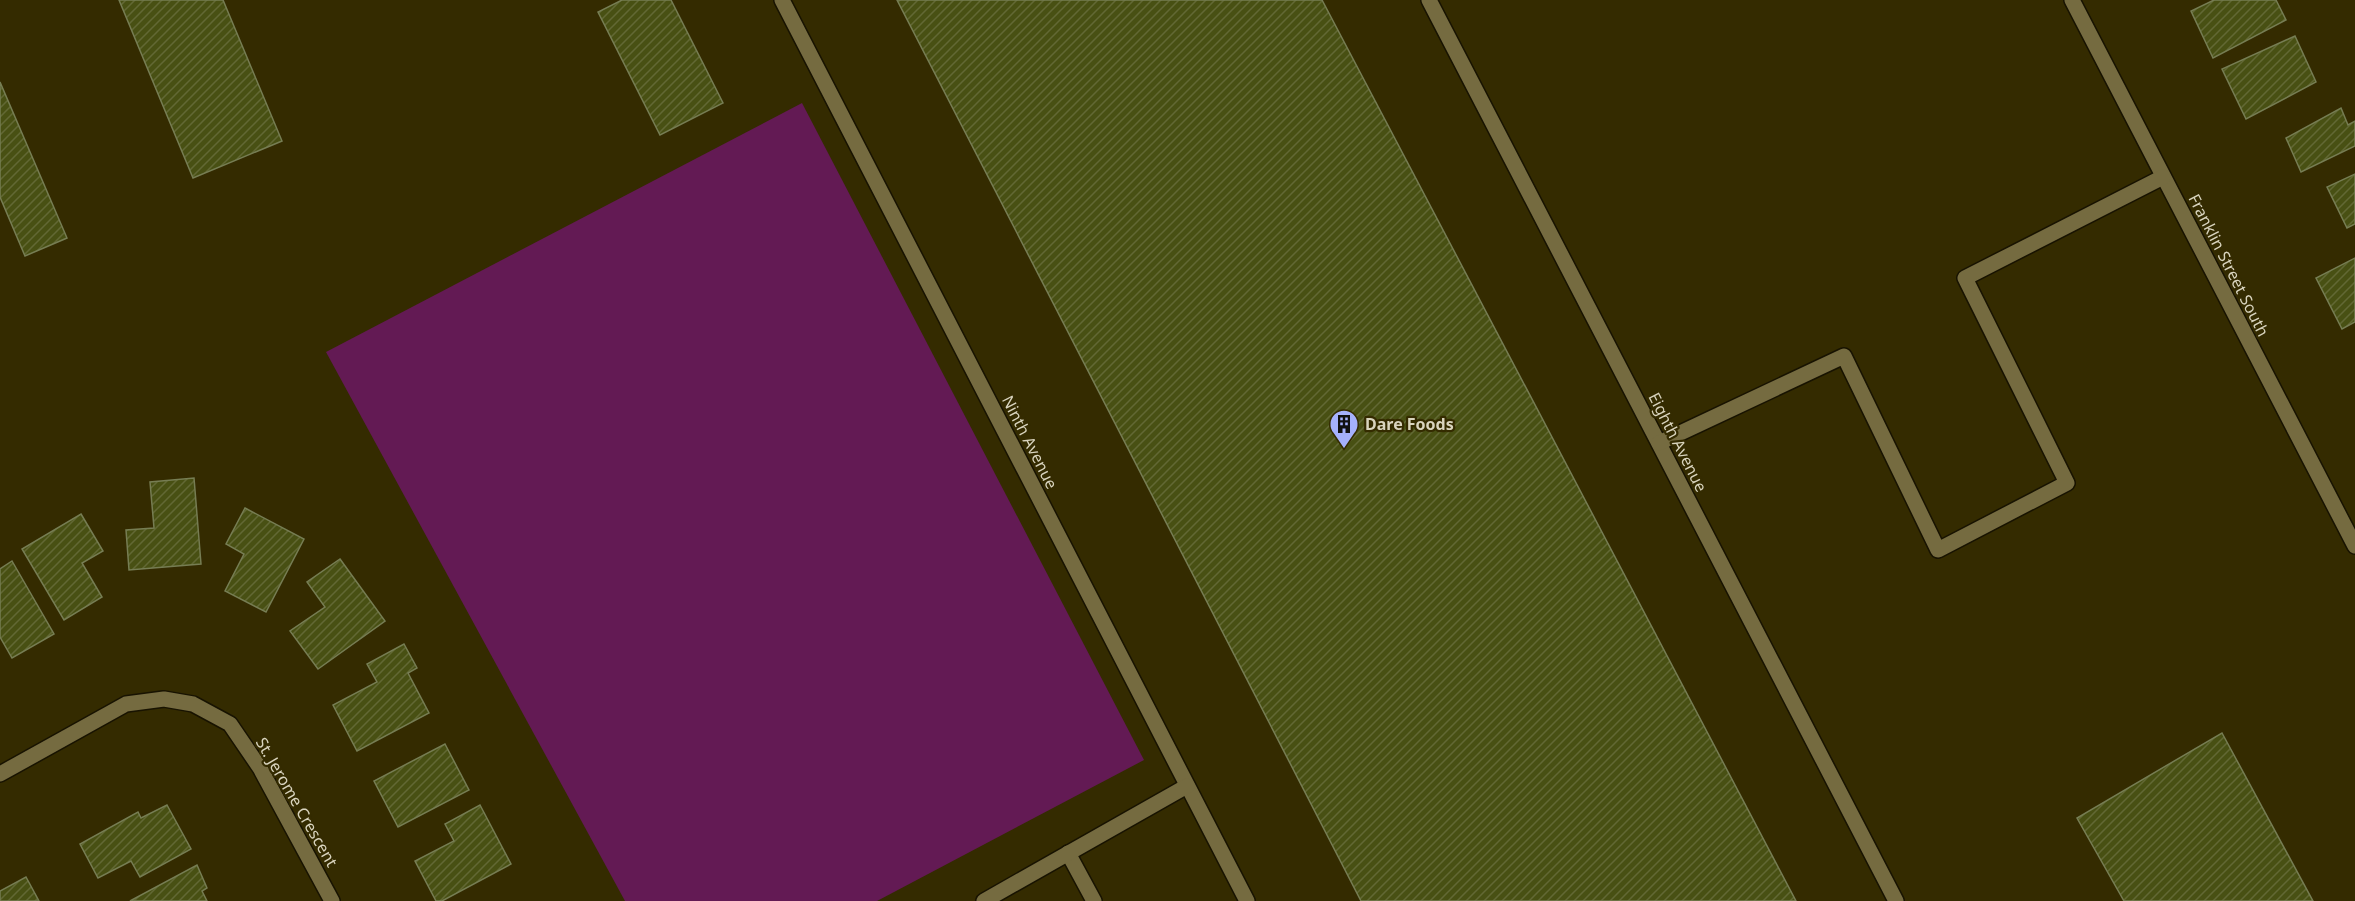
<svg xmlns="http://www.w3.org/2000/svg" width="2355" height="901" font-family="'Noto Sans',sans-serif">
	<defs>
		<pattern id="building-hatch" width="6" height="6" patternUnits="userSpaceOnUse" patternTransform="scale(1.5)"><rect width="6" height="6" fill="#485013"/><path d="M-1 1l2-2M0 6l6-6M5 7l2-2" fill="none" stroke="#626834"/></pattern>
	</defs>
	<rect width="100%" height="100%" fill="#342b00"/>
	<polygon fill="#631a54" points="802,103 1144,760 877,901 625,901 326,352"/>
	<g fill="url(#building-hatch)" stroke="#767d53" stroke-width="1.5">
		<polygon points="119,0 223,0 282,141 193,178"/>
		<polygon points="622,0 671,0 723,103 660,135 598,12"/>
		<polygon points="897,0 1322,0 1796,901 1361,901"/>
		<polygon points="2214,0 2276,0 2286,20 2213,58 2191,11"/>
		<polygon points="2295,36 2316,82 2246,119 2222,69"/>
		<polygon points="0,82 67,238 25,256 0,197"/>
		<polygon points="2341,108 2348,125 2355,121 2355,146 2301,172 2286,138"/>
		<polygon points="2355,174 2355,224 2347,228 2327,187"/>
		<polygon points="2355,258 2355,322 2342,329 2316,278"/>
		<polygon points="194,478 201,564 129,570 126,530 154,528 150,482"/>
		<polygon points="245,508 304,539 266,612 225,591 244,554 226,544"/>
		<polygon points="81,514 103,551 82,563 102,597 64,620 22,549"/>
		<polygon points="340,559 385,621 318,669 290,631 325,607 307,582"/>
		<polygon points="12,561 54,634 12,658 0,637 0,569"/>
		<polygon points="404,644 417,668 408,673 429,713 357,751 333,705 377,682 367,664"/>
		<polygon points="2222,733 2313,901 2124,901 2077,818"/>
		<polygon points="445,744 469,790 398,827 374,781"/>
		<polygon points="167,805 191,849 140,877 131,861 98,878 80,844 138,812 141,818"/>
		<polygon points="480,805 511,864 442,901 436,901 415,861 454,841 445,824"/>
		<polygon points="197,865 207,888 202,891 207,901 130,901"/>
		<polygon points="26,877 39,901 0,901 0,891"/>
	</g>
	<g fill="none" stroke-linecap="round" stroke-linejoin="round">
		<g stroke="#181301" stroke-width="18">
			<g id="minor">
				<polyline points="782,0 1247,901"/>
				<polyline points="1429,0 1896,901"/>
				<polyline points="2072,0 2355,546"/>
				<polyline points="1659,443 1844,356 1938,550 2067,483 1965,278 2163,177"/>
				<polyline points="0,774 126,704 164,699 193,704 230,724 260,768 332,901"/>
				<polyline points="1068,853 1094,901"/>
				<polyline points="984,901 1187,786"/>
			</g>
		</g>
		<use href="#minor" stroke="#756b40" stroke-width="15"/>
	</g>
	<defs>
		<g id="building-pin" transform="scale(1.5)"><path d="M0 17L-7.5 6A9.5 9.5 0 1 1 7.5 6Z" fill="#a5b1fc" stroke="#342b00"/><path d="M-4-6H4V6H1V3H-1V6H-4ZM-2.5-4.3h1.7v1.8h-1.7ZM.8-4.3h1.7v1.8H.8ZM-2.5-1h1.7V.8h-1.7ZM.8-1h1.7V.8H.8Z" fill="#111"/></g>
	</defs>
	<g fill-rule="evenodd">
		<use href="#building-pin" x="1344" y="424"/>
	</g>
	<g text-anchor="middle" dominant-baseline="central" stroke-width="4.5" stroke-linejoin="round" paint-order="stroke">
		<g font-size="16" fill="#d9d4be" stroke="#342b00">
			<text transform="translate(2229 265) rotate(63)">Franklin Street South</text>
			<text transform="translate(1030 442) rotate(63)">Ninth Avenue</text>
			<text transform="translate(1678 442) rotate(63)">Eighth Avenue</text>
			<text transform="translate(297 802) rotate(60)">St. Jerome Crescent</text>
		</g>
		<g font-size="16" font-weight="bold" fill="#d9d4be" stroke="#342b00" text-anchor="start">
			<text x="1365" y="424">Dare Foods</text>
		</g>
	</g>
</svg>
